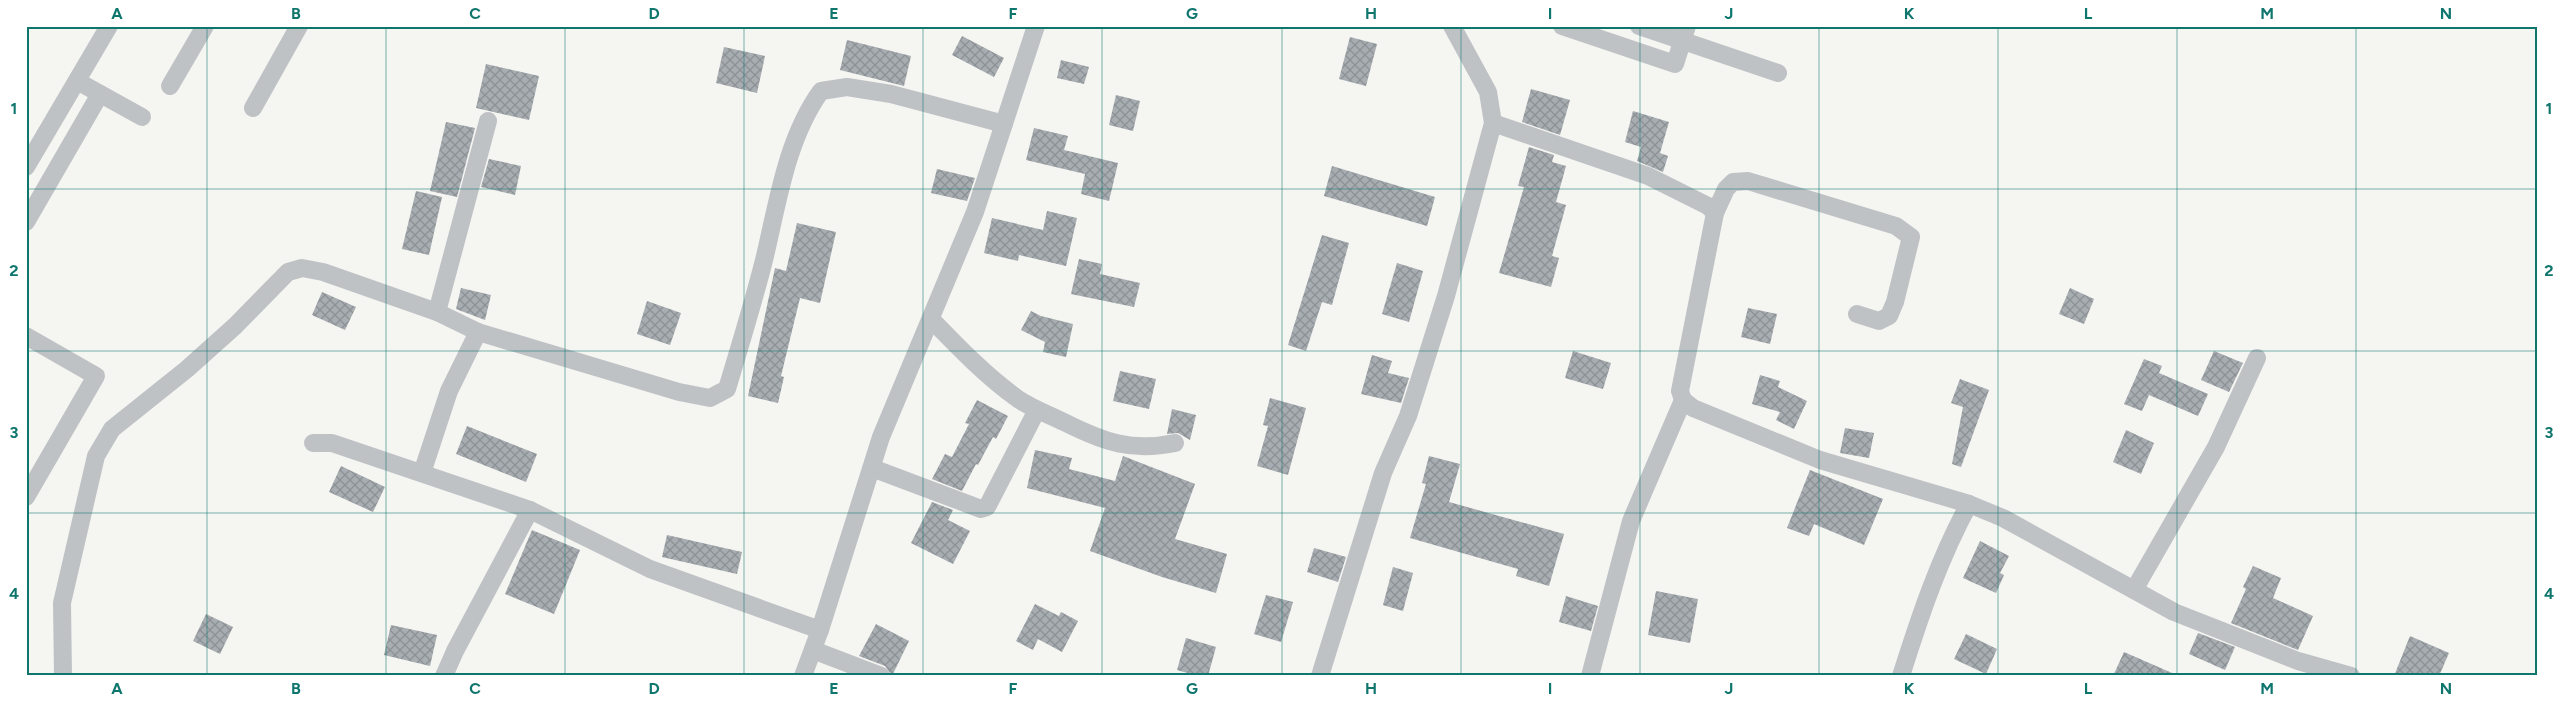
<svg xmlns="http://www.w3.org/2000/svg" width="2563" height="702" font-family="Figtree,sans-serif">
	<defs>
		<pattern id="building-cross-hatch" width="8" height="8" patternUnits="userSpaceOnUse" patternTransform="scale(1.25)"><rect width="8" height="8" fill="#a7adb1"/><path d="M0 0l8 8M0 8l8-8" fill="none" stroke="#8c9195"/></pattern>
	</defs>
	<rect width="100%" height="100%" fill="#f5f5f2"/>
	<g fill="url(#building-cross-hatch)">
		<polygon points="962,36 1004,58 994,77 952,55"/>
		<polygon points="1350,37 1377,44 1366,86 1339,79"/>
		<polygon points="847,40 911,56 904,86 840,70"/>
		<polygon points="724,47 765,56 757,93 716,83"/>
		<polygon points="1061,60 1089,67 1084,84 1057,78"/>
		<polygon points="486,64 539,76 529,120 476,108"/>
		<polygon points="1531,89 1570,100 1560,135 1522,122"/>
		<polygon points="1116,95 1140,101 1133,131 1109,125"/>
		<polygon points="1633,111 1669,122 1660,153 1668,156 1663,172 1637,161 1641,147 1625,142"/>
		<polygon points="446,122 475,128 457,197 430,191"/>
		<polygon points="1034,128 1068,136 1064,150 1118,163 1109,201 1081,194 1085,174 1026,160"/>
		<polygon points="1529,147 1554,155 1552,162 1566,166 1556,202 1566,205 1552,256 1559,258 1551,287 1499,273 1524,187 1518,186"/>
		<polygon points="489,159 521,166 515,195 481,187"/>
		<polygon points="1332,166 1435,197 1427,226 1324,196"/>
		<polygon points="937,169 975,178 967,201 931,193"/>
		<polygon points="416,191 442,197 429,255 402,249"/>
		<polygon points="1047,211 1077,218 1066,266 1019,255 1018,261 984,253 992,218 1043,230"/>
		<polygon points="797,223 836,232 820,303 800,298 781,376 784,377 778,403 748,396 775,268 786,271"/>
		<polygon points="1322,235 1349,243 1332,305 1322,302 1306,351 1288,345"/>
		<polygon points="1079,259 1102,264 1100,274 1140,283 1134,307 1071,294"/>
		<polygon points="1397,263 1423,271 1409,322 1382,314"/>
		<polygon points="461,288 491,295 485,320 456,309"/>
		<polygon points="2070,288 2094,299 2084,324 2059,314"/>
		<polygon points="322,292 356,307 345,330 312,315"/>
		<polygon points="647,301 681,313 670,345 637,334"/>
		<polygon points="1748,308 1777,314 1770,344 1741,337"/>
		<polygon points="1031,311 1041,316 1073,324 1066,357 1043,352 1045,342 1021,330"/>
		<polygon points="1573,351 1611,363 1603,389 1565,378"/>
		<polygon points="2214,351 2243,363 2229,392 2201,380"/>
		<polygon points="1372,355 1392,361 1388,373 1409,378 1401,403 1361,394"/>
		<polygon points="2144,359 2162,366 2159,373 2208,394 2198,416 2149,395 2142,411 2124,404"/>
		<polygon points="1120,371 1156,379 1149,409 1113,401"/>
		<polygon points="1760,375 1780,381 1778,387 1807,401 1794,429 1776,420 1780,412 1752,404"/>
		<polygon points="1960,379 1989,390 1961,467 1952,464 1963,407 1951,403"/>
		<polygon points="1270,398 1306,408 1288,475 1257,466 1268,426 1263,425"/>
		<polygon points="977,400 1008,416 996,439 993,437 978,465 976,464 962,491 932,479 945,454 952,457 969,424 965,423"/>
		<polygon points="1172,409 1196,415 1190,440 1178,433 1167,434"/>
		<polygon points="467,426 537,454 526,482 456,454"/>
		<polygon points="1845,428 1874,433 1869,458 1840,453"/>
		<polygon points="2126,430 2154,443 2141,474 2113,462"/>
		<polygon points="1035,450 1072,458 1069,469 1115,481 1123,456 1195,484 1175,539 1227,554 1216,593 1162,577 1090,551 1105,508 1027,488"/>
		<polygon points="1429,456 1460,464 1449,502 1564,534 1549,586 1516,576 1518,569 1410,538 1426,484 1422,483"/>
		<polygon points="341,466 385,487 373,512 329,492"/>
		<polygon points="1810,470 1883,499 1864,545 1814,524 1809,536 1787,528"/>
		<polygon points="932,502 953,510 948,520 970,531 953,564 911,543"/>
		<polygon points="532,530 580,550 554,614 505,594"/>
		<polygon points="667,535 742,552 737,574 662,557"/>
		<polygon points="1980,541 2009,556 2000,573 2004,575 1996,593 1963,578"/>
		<polygon points="1314,548 1346,557 1338,582 1307,572"/>
		<polygon points="2253,566 2281,578 2273,598 2313,616 2298,650 2231,623 2246,589 2243,587"/>
		<polygon points="1393,567 1413,573 1403,611 1383,605"/>
		<polygon points="1656,591 1698,599 1690,643 1648,635"/>
		<polygon points="1266,595 1293,602 1281,642 1254,634"/>
		<polygon points="1566,596 1598,606 1591,631 1559,622"/>
		<polygon points="1035,604 1059,616 1061,612 1078,621 1062,652 1038,639 1033,650 1016,641"/>
		<polygon points="206,614 233,627 220,654 193,641"/>
		<polygon points="876,624 909,641 892,676 885,666 859,656"/>
		<polygon points="391,625 437,635 430,666 384,655"/>
		<polygon points="2198,633 2235,647 2225,670 2189,654"/>
		<polygon points="1966,634 1997,649 1986,674 1954,659"/>
		<polygon points="2410,636 2449,653 2439,676 2394,676"/>
		<polygon points="1186,638 1216,647 1208,676 1198,676 1177,670"/>
		<polygon points="2124,652 2179,676 2113,676"/>
	</g>
	<g fill="none" stroke-linecap="round" stroke-linejoin="round">
		<g stroke="#bfc2c5" stroke-width="18">
			<polyline points="1562,26 1675,64 1687,26"/>
			<polyline points="1639,26 1778,73"/>
			<polyline points="77,81 142,117"/>
			<polyline points="170,86 205,26"/>
			<polyline points="253,108 299,26"/>
			<polyline points="1493,123 1648,176 1708,206 1715,213 1680,391 1683,400 1693,408 1820,460 1969,504 2003,518 2174,612 2298,661 2351,676"/>
			<polyline points="26,167 109,26"/>
			<polyline points="1715,213 1726,189 1733,182 1748,181 1896,226 1911,237 1895,302 1889,316 1879,321 1857,314"/>
			<polyline points="26,222 100,94"/>
			<polyline points="437,312 488,121"/>
			<path d="M931 319C958 347 986 376 1018 399 1033 409 1050 415 1066 423 1104 442 1132 452 1175 443"/>
			<polyline points="26,336 96,376 26,497"/>
			<polyline points="313,443 332,443 530,510 650,569 820,630"/>
			<polyline points="872,468 981,509 987,507 1037,410"/>
			<polyline points="422,473 449,391 478,332"/>
			<polyline points="2134,590 2216,447 2257,358"/>
			<polyline points="813,650 881,676"/>
			<path d="M63 676 62 603 96 456 112 429 187 369 235 326 288 272 302 268 323 272 437 312 478 332 679 392 710 398 727 389C740 345 754 301 765 256 778 201 787 138 821 91L847 87 891 94 1004 124"/>
			<polyline points="444,676 455,651 530,510"/>
			<polyline points="803,676 820,630 881,437 975,212 1036,26"/>
			<polyline points="1320,676 1383,473 1408,416 1446,296 1493,123 1488,92 1452,26"/>
			<polyline points="1590,676 1631,521 1683,400"/>
			<path d="M1901 676C1920 616 1939 559 1969 504"/>
		</g>
	</g>
	<path fill="none" stroke="#0f766e" stroke-width="1" stroke-opacity="0.55" d="M207 26V676M386 26V676M565 26V676M744 26V676M923 26V676M1102 26V676M1282 26V676M1461 26V676M1640 26V676M1819 26V676M1998 26V676M2177 26V676M2356 26V676M26 189H2537M26 351H2537M26 513H2537"/>
	<rect width="2563" height="702" fill="none" stroke="#ffffff" stroke-width="55"/>
	<rect x="28" y="28" width="2508" height="646" fill="none" stroke="#0f766e" stroke-width="2"/>
	<g font-size="16" text-anchor="middle" font-weight="bold" fill="#0f766e">
		<text x="117" y="19">A</text>
		<text x="296" y="19">B</text>
		<text x="475" y="19">C</text>
		<text x="654" y="19">D</text>
		<text x="834" y="19">E</text>
		<text x="1013" y="19">F</text>
		<text x="1192" y="19">G</text>
		<text x="1371" y="19">H</text>
		<text x="1550" y="19">I</text>
		<text x="1729" y="19">J</text>
		<text x="1909" y="19">K</text>
		<text x="2088" y="19">L</text>
		<text x="2267" y="19">M</text>
		<text x="2446" y="19">N</text>
		<text x="14" y="114">1</text>
		<text x="2549" y="114">1</text>
		<text x="14" y="276">2</text>
		<text x="2549" y="276">2</text>
		<text x="14" y="438">3</text>
		<text x="2549" y="438">3</text>
		<text x="14" y="599">4</text>
		<text x="2549" y="599">4</text>
		<text x="117" y="694">A</text>
		<text x="296" y="694">B</text>
		<text x="475" y="694">C</text>
		<text x="654" y="694">D</text>
		<text x="834" y="694">E</text>
		<text x="1013" y="694">F</text>
		<text x="1192" y="694">G</text>
		<text x="1371" y="694">H</text>
		<text x="1550" y="694">I</text>
		<text x="1729" y="694">J</text>
		<text x="1909" y="694">K</text>
		<text x="2088" y="694">L</text>
		<text x="2267" y="694">M</text>
		<text x="2446" y="694">N</text>
	</g>
</svg>
